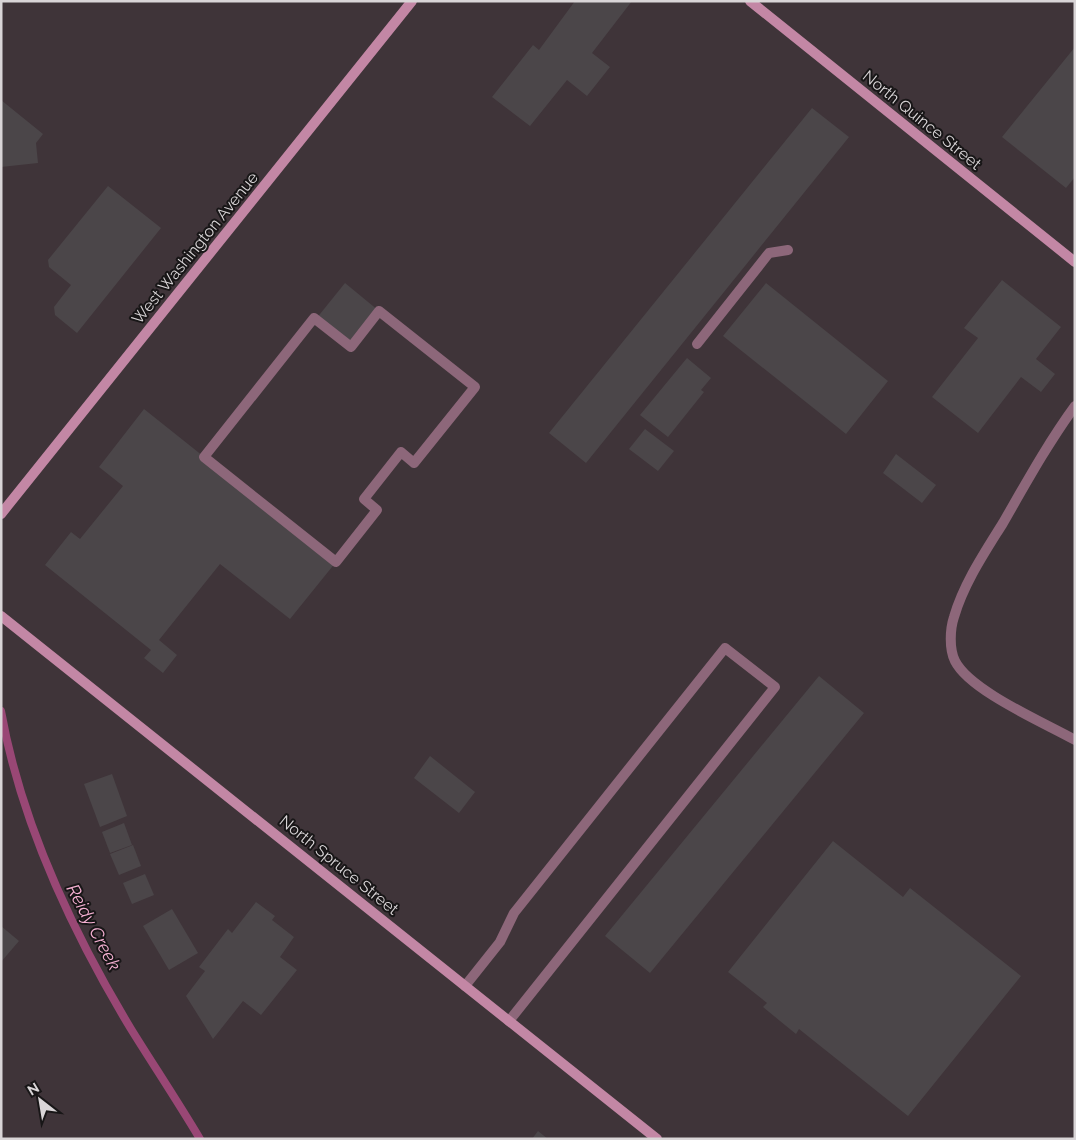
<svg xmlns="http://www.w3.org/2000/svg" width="1076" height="1140" font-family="Raleway,sans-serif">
	<rect width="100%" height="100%" fill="#312c2f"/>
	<rect fill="#3f3439" x="1" y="1" width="1074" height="1138"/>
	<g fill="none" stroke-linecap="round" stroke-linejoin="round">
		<path stroke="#994775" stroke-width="8" d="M1 711C21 823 73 933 131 1029 154 1066 178 1102 200 1139"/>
	</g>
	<g fill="#4b4649">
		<polygon points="575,1 632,1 592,53 610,67 587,96 567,80 530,126 492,97 533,45 539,50"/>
		<polygon points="1075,47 1075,177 1066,188 1002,137"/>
		<polygon points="1,100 43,134 36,143 38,163 1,167"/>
		<polygon points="812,108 849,137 586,463 549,433"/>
		<polygon points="108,186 161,228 77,333 55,315 54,307 71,285 49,267 48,260"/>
		<polygon points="1002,280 1061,327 1036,359 1055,374 1041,392 1021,377 978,433 932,397 978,338 964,328"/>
		<polygon points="345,283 379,311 351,347 316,319"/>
		<polygon points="766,283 888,381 846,434 723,336"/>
		<polygon points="687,358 711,378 701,390 704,392 668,437 640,415"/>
		<polygon points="144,409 336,562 290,619 220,564 159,640 177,655 163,673 144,658 151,650 45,565 71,532 80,539 123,486 99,467"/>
		<polygon points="645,429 674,451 658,471 629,449"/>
		<polygon points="896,454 936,485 922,503 883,473"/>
		<polygon points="819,676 864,713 650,973 605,936"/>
		<polygon points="430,756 475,792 459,813 414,778"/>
		<polygon points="112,774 127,816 100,827 84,784"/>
		<polygon points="124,823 132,845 110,853 102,832"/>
		<polygon points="833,841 903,897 910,888 1021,976 908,1116 799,1029 796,1034 780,1021 763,1007 767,1003 728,972"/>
		<polygon points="133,845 141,866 119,875 110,854"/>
		<polygon points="145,874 154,895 132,904 123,883"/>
		<polygon points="256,902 275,916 272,920 294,937 280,957 297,970 261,1015 243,1001 213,1039 186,996 205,971 199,967 228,929 232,933"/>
		<polygon points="172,909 198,953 169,970 143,926"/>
		<polygon points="1,926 19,941 1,962"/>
		<polygon points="538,1131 548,1139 532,1139"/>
	</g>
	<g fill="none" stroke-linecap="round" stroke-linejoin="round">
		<g stroke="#8d677a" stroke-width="10">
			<polygon points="379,311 475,387 414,463 401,452 364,499 377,510 336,562 204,457 314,318 351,347"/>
			<polyline points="697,344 769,253 788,250"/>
			<path d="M1075 406C1048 443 1026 483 1003 523 985 552 964 583 954 617 950 629 949 649 955 661 970 691 1045 723 1075 740"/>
			<polyline points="465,986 500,942 514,913 725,648 775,687 509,1021"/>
		</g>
		<g stroke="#c387a5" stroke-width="10">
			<polyline points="750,1 1075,262"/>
			<polyline points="1,514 412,1"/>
			<polyline points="1,616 657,1139"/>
		</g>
	</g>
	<g text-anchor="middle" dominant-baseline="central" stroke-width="4" stroke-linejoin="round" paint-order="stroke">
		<g font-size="16" fill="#d9d5d7" stroke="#181617">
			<text transform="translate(922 120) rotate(39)">North Quince Street</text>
			<text transform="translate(195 248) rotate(-51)">West Washington Avenue</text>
			<text transform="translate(339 865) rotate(39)">North Spruce Street</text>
		</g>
		<g font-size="18" font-style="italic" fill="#f5b0d2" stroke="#181617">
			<text transform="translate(94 927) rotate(62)">Reidy Creek</text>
		</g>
	</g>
	<rect width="1076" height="1140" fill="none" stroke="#d9d5d7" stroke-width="5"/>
	<g transform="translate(40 1100) rotate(329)" stroke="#181617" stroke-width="4" paint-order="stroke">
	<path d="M0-4L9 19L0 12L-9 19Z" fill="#d9d5d7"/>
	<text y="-8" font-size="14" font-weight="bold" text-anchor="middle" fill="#d9d5d7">N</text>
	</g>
</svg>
